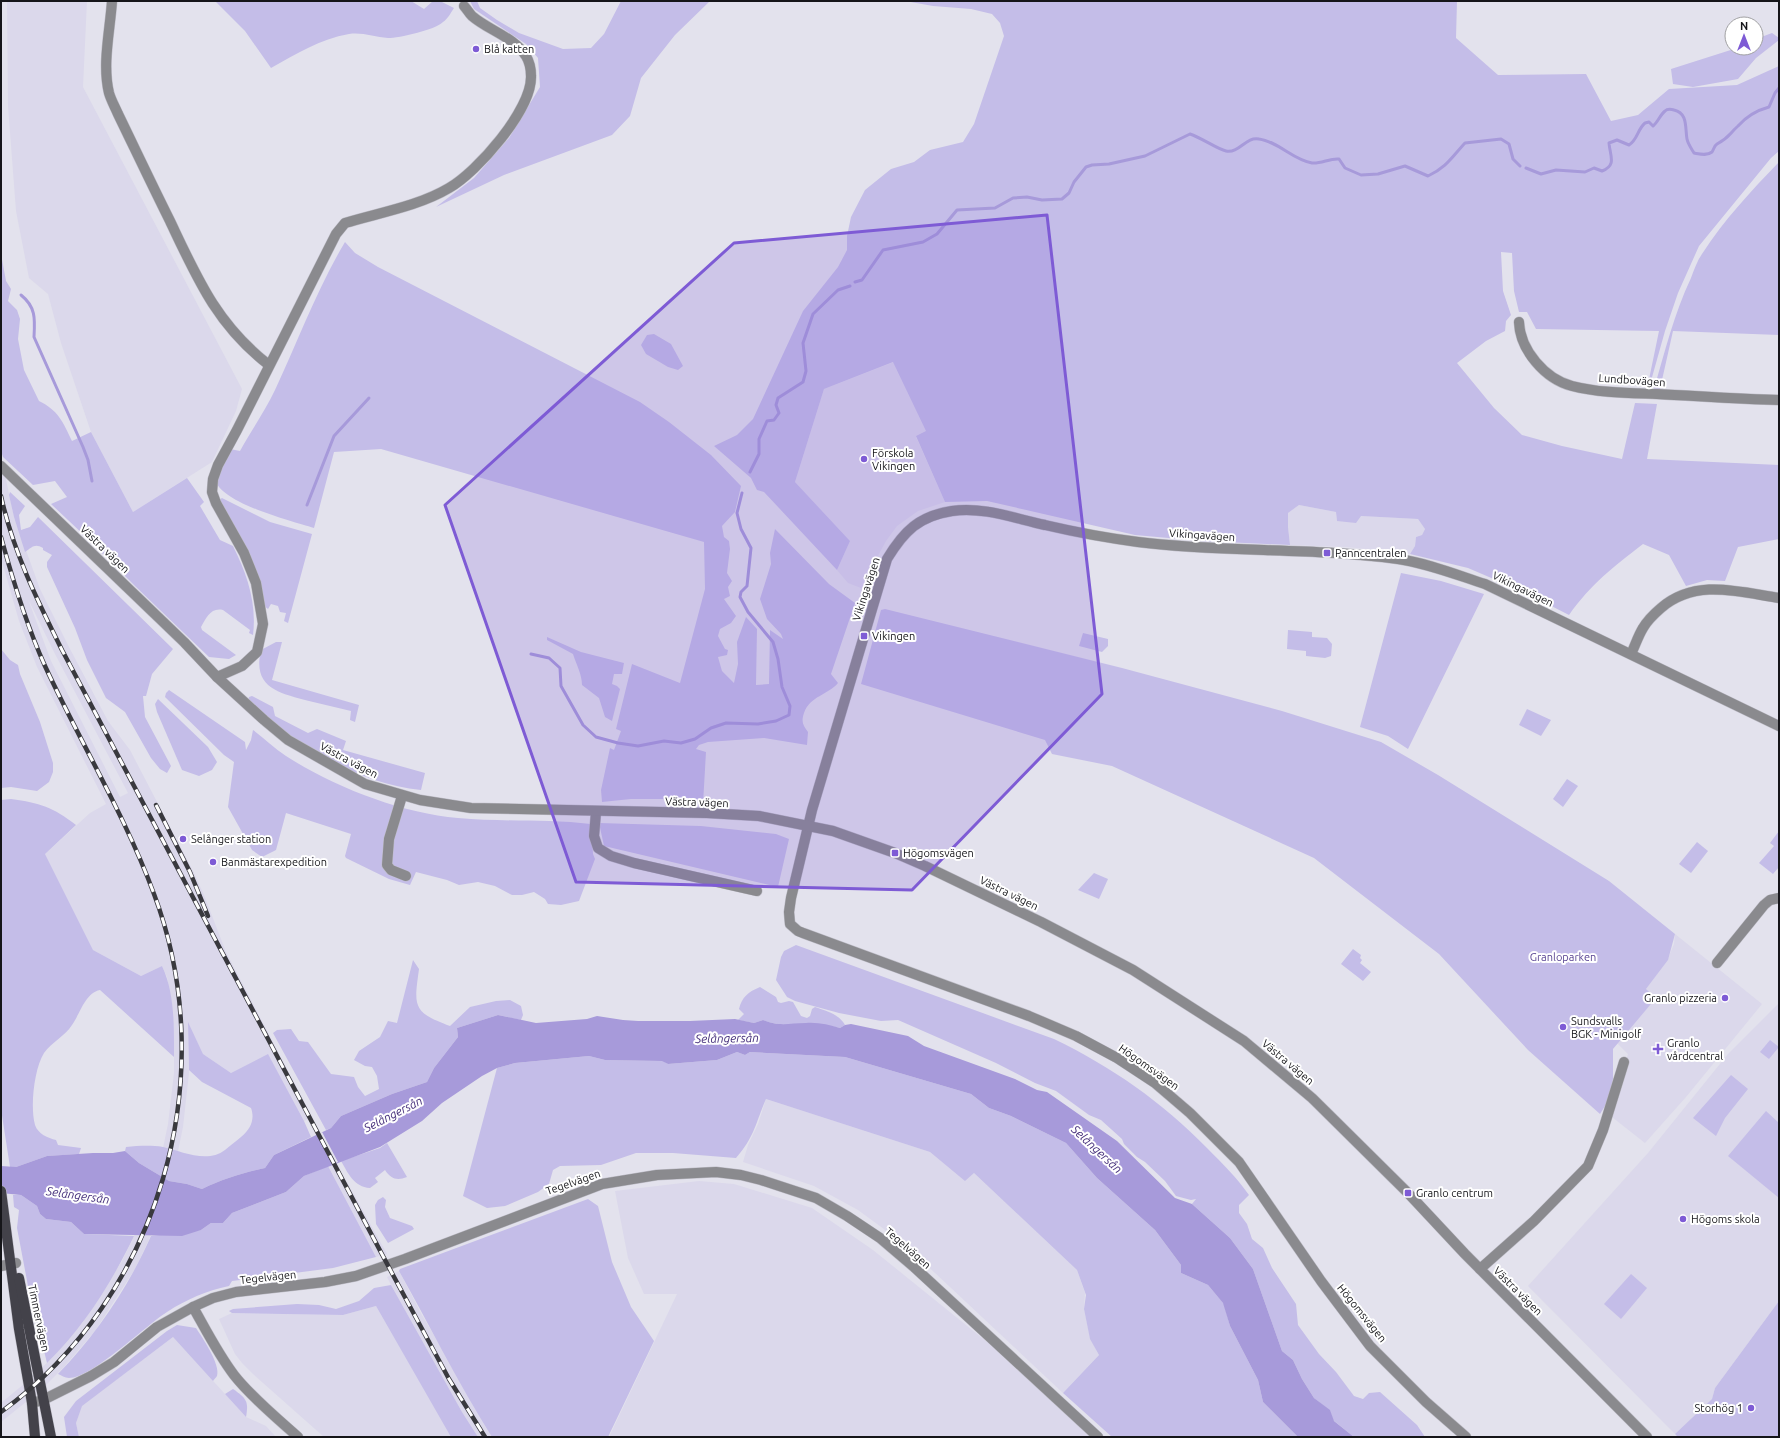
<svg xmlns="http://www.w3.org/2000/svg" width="1780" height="1438" font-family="Ubuntu,sans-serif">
	<rect width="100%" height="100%" fill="#e3e2ed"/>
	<g fill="#dbd8eb" fill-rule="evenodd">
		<polygon points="7,1 87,1 83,87 242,389 236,411 212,462 133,512 91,432 61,343 48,294 29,278 16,211 8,106"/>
		<polygon points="894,362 927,431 916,437 945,502 918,511 897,526 886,541 874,563 866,590 848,583 837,570 850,541 795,482 824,389"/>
		<path d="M1 456 14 517 40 589 69 647 108 721 130 750 193 871 204 895 226 952 312 1117 304 1121 268 1055 231 1073 203 1054 188 1023 189 1073 183 1127 174 1171 154 1228 147 1244 135 1269 95 1331 63 1368 41 1390 1 1422V1403L30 1379 52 1358 83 1322 122 1261 134 1236 159 1167 168 1124 174 1073V1042L172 1004 167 977 162 966 141 976 93 950 45 854 90 813 106 804 37 667 19 621 1 558ZM28 599 55 654 128 793 120 797 51 661Z"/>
		<polygon points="1299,505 1336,512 1337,521 1361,516 1418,519 1425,529 1422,535 1416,537 1415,546 1410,554 1347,547 1290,545 1288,527 1288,513"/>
		<polygon points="1675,934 1762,1004 1686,1097 1645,1143 1612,1117 1628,1054 1617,1043 1656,998 1646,989 1667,961 1674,944"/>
		<polygon points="1779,1003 1779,1301 1715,1388 1712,1399 1675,1434 1528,1286 1648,1153 1728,1054"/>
		<polygon points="766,1099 930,1152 965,1180 974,1173 1077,1270 1085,1293 1084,1309 1090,1338 1099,1355 1063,1393 903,1243 858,1210 814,1186 743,1162 748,1145 758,1124"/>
		<polygon points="335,1163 348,1184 387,1254 376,1257 328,1166"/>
		<polygon points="699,1181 734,1184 812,1208 873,1250 992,1346 1091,1437 609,1437 677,1294 644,1294 628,1258 615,1191"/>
		<polygon points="399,1271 422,1315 494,1437 478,1437 462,1412 391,1285 387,1277"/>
		<polygon points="376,1306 452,1437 324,1437 253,1374 242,1363 235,1354 219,1319 232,1313 343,1315"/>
		<polygon points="173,1337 246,1417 266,1426 276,1437 79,1437 76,1423 81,1406"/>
	</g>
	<g fill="#c4bde8">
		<path d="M215 1H411L424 9 433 1H440L454 8C451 12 448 19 443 22 435 30 399 38 388 38 375 37 362 32 349 34 320 39 296 54 271 68L245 31Z"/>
		<polygon points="470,1 477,1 480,8 497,20 519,33 563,49 591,48 604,34 621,1 710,1 675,35 641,78 630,116 612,135 504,175 436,207 474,178 509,138 540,87 538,58 526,44 474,9"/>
		<path d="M905 1H1457L1456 38 1498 75 1586 74 1611 121 1638 115 1669 89 1737 85 1779 66V151L1771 158 1699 246 1678 293 1665 331 1649 388 1647 389 1659 331 1536 329 1527 312H1519L1514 291 1512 253 1501 252 1503 291 1511 315 1506 321 1505 331 1486 341 1457 363 1494 408 1522 435 1562 446 1622 459 1635 403 1657 404 1647 459 1779 465V539L1738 547 1725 581 1707 580 1686 586 1669 555 1643 544C1613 567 1591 584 1569 615L1524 592 1468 568 1410 554 1415 546 1416 537 1422 535 1425 529 1418 519 1361 516 1356 523 1337 521 1336 512 1299 505 1288 513V527L1290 545 1202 541 1135 535 987 501 945 502 916 436 926 431 893 362 824 389 795 482 850 541 837 570 764 492 757 490 751 478 714 446 737 435 753 419 803 311 838 267 847 250V236L851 217 865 190 891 169 914 162 930 150 963 142 974 124 1004 36 1000 23 992 14 971 9 933 6Z"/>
		<polygon points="1772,33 1779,38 1779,40 1756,58 1738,79 1693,87 1673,84 1671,69 1737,48 1756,48 1756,39"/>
		<path d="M1779 162V335L1673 331 1660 389H1654C1665 351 1674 314 1691 278 1694 270 1697 261 1702 254 1724 220 1751 191 1779 162Z"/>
		<path d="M345 242 355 253 378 267 640 402 669 422 711 455 741 486 735 512 722 526 724 537 729 541 730 549 727 573 732 581 728 587 730 596 724 599 736 616 731 623 720 629 718 636 725 649 728 650 727 655 718 657 722 671 734 683 738 664 737 642 746 617 757 629 756 685 769 684 770 630 783 639 781 634 767 619 760 599 771 564 770 553 775 529 829 584 855 603 831 674 838 683C828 695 810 696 804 713 801 722 803 725 808 732L807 745 764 738 708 742 699 745 696 749 706 752 703 804 667 799H631L602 802 601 790 610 748 614 750 621 731 616 729 632 664 680 683 705 589 704 542 381 449 334 452 314 528C291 521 225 504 216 482L230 449 240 451C251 431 265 411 275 390 298 341 317 289 345 242Z"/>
		<path d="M1 254 6 281 11 289 8 301 17 310 20 319 18 339 24 370 39 401C58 410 63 422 72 441L91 432 133 512 187 478 204 502 200 506 220 540 233 546C247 574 257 603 253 635L249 633 250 630 223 610C211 607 206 618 201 627L202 630 236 655 229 659 209 657 135 586 86 537 51 504 67 497 55 481 33 485 3 457 1 451Z"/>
		<polygon points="654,334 671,344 683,366 678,370 668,367 646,354 641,345 647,335"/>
		<path d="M10 492 25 506 19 515 21 530 30 527 38 517 173 649 152 674 146 696H143L145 717 171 766 167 773 160 769 151 758 125 712 106 698 87 660 75 628 47 567V562L52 555 43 550V548C35 543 32 547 25 552L14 517 9 495Z"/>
		<polygon points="222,498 270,522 312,534 288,623 284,621 286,613 280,612 278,606 271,604 268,609 263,605 219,500"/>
		<polygon points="1401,573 1441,581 1484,594 1408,749 1388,736 1360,727"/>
		<polygon points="885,609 1122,668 1282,711 1381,742 1438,775 1609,881 1675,934 1668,960 1646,989 1656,998 1613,1049 1613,1079 1610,1098 1600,1114 1528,1050 1439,954 1314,858 1112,766 1052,754 1045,740 861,684 881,610"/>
		<polygon points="1288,630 1312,632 1312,637 1327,638 1332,644 1331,656 1325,658 1306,656 1306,651 1287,649"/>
		<polygon points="1083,633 1108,639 1108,646 1102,652 1079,646"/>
		<path d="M547 637 581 652 624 663 622 674H614L612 684 617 686 620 689 612 721 605 717 599 698 582 685C582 674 576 664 573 654L547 640Z"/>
		<path d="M276 642H282L272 680 359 705 355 722 350 720 351 711C337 708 323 704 309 701 279 693 252 688 261 650Z"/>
		<polygon points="1,649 10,660 18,665 20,674 40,722 53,763 53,772 49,782 37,791 11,787 1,788"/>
		<path d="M169 690 245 742 246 750 251 740 253 730C264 738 274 748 286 756 334 787 401 813 458 818 502 822 547 819 591 824L593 854 595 859 579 901 561 905 548 904 545 899 534 892 522 895H512L495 886 478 882 459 885 447 880 416 872 410 885 389 879 346 858 345 856 351 834 286 813 276 850 262 857 252 850 228 807 234 762 224 755 165 697 166 693Z"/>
		<path d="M252 696 273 707 275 716 308 733 317 729 346 741 343 750 425 773 421 790C372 785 328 762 288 735 274 725 261 712 248 701L249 697Z"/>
		<polygon points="158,699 208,747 217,762 212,770 199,776 182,770 157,712 155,704"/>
		<polygon points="1527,709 1551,720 1541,736 1519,725"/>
		<polygon points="1567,779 1578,786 1563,807 1553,799"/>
		<path d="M11 799C40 803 53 807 76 825L45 854 93 950 141 976 162 966C175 993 174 1028 174 1057L100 990C85 993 80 1014 72 1025 65 1036 52 1042 44 1053 34 1069 30 1107 35 1125 38 1134 48 1138 56 1140L58 1145 81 1148 79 1154 47 1156 16 1167H10L1 1109V800Z"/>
		<polygon points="599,823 701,826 776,834 789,839 778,887 604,846"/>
		<polygon points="1779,831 1779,867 1773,874 1759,863 1774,846 1770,843"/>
		<polygon points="1697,842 1708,851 1691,873 1679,864"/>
		<polygon points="1094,873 1108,879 1099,899 1078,890"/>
		<path d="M796 945 1054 1039C1112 1067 1162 1102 1207 1148 1222 1163 1237 1178 1249 1195L1239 1205V1213L1247 1224 1252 1239 1263 1248 1272 1268 1296 1304 1298 1325 1319 1354 1336 1372 1354 1396 1363 1399 1369 1393 1380 1392 1417 1425 1425 1437H1354L1333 1420 1330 1411 1314 1398 1302 1379 1293 1360 1282 1351 1253 1269 1230 1238 1192 1204 1196 1199 1191 1200 1176 1196 1165 1181 1145 1162 1137 1157 1124 1144 1122 1139 1101 1120 1089 1115 1056 1091 1035 1083 996 1063 898 1020 881 1021 839 1013 795 1001 787 997 776 980 781 957 784 951Z"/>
		<polygon points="1353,949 1361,955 1360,958 1362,960 1360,963 1371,972 1363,981 1341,964"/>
		<path d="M413 960 419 969C414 1006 412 1012 450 1026L470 1007 496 1001 510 1000 521 1006 523 1015 521 1020 498 1015 457 1028 458 1037 434 1068 427 1082 392 1094 341 1116 331 1128 326 1130 273 1033 277 1030 291 1029 299 1041 308 1042 331 1074 354 1077 358 1087 365 1096 379 1089 377 1076 372 1067 365 1066 354 1060 359 1051 380 1037 388 1021 397 1023Z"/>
		<path d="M760 987 776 997 778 1002 781 1003 789 1001 793 1002 801 1016 807 1018 810 1016 812 1009 815 1007C826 1011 839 1014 845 1025L840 1028C815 1021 786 1030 763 1020L754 1023 738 1020 744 1014 739 1009C742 997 748 992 760 987Z"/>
		<path d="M188 1022 203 1054 231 1073 268 1054 304 1121 311 1137 274 1155 265 1168C242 1173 223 1179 202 1189L187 1184 169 1181 139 1163 125 1151 126 1147C138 1146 150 1145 163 1147 181 1151 207 1164 225 1150 230 1146 236 1141 241 1137 251 1129 255 1119 251 1108L202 1082 189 1070Z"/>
		<polygon points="1770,1040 1779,1047 1769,1059 1760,1052"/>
		<path d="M737 1052 745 1055 750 1052 845 1057 971 1094 989 1108 1011 1116 1066 1143 1097 1178 1155 1230 1181 1265V1273L1208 1285 1224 1304 1230 1326 1258 1380 1263 1402 1298 1437H1112L1063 1393 1099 1355 1090 1339 1084 1309 1086 1295 1077 1270 974 1173 965 1181 930 1152 766 1099C755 1124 755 1136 736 1158L673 1153H636L601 1165 560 1166 553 1170 549 1184 538 1192 505 1206 487 1208 463 1196 497 1068 515 1063 589 1056 605 1060 663 1061 668 1064 717 1060Z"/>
		<polygon points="1731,1075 1748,1089 1725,1118 1716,1136 1693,1118"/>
		<polygon points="1766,1111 1779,1123 1779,1198 1728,1156"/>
		<path d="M387 1143 407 1177C397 1181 391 1179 385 1170L375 1178 378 1182 370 1188C354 1187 348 1173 341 1161L380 1148Z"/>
		<path d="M328 1166 376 1257 333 1268 232 1281 229 1286C206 1291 187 1299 167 1312 145 1326 92 1378 69 1378 65 1378 61 1375 58 1374 97 1334 129 1286 151 1236L201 1230 211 1223H223L232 1213 286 1192 304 1176Z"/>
		<path d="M13 1195H21L37 1206 40 1214 46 1219 71 1222 84 1234 134 1236C112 1282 84 1327 47 1363L28 1286 17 1228 19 1210 14 1207Z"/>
		<polygon points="383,1197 386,1200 385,1207 390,1218 412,1226 414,1229 388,1243 376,1224 375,1205 378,1200"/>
		<path d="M588 1199 598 1206 612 1262 631 1307 654 1341 608 1437H492C458 1383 430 1326 399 1271L400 1269Z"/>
		<polygon points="1631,1274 1647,1288 1621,1319 1604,1304"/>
		<polygon points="391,1285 462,1412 478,1437 451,1437 376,1306 343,1315 232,1313 229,1311 233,1309 297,1304 319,1305 336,1309 359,1301 374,1288"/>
		<polygon points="1779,1301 1779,1437 1678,1437 1675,1434 1712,1399 1715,1388"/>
		<path d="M177 1325 196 1328C202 1337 221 1365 217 1376 216 1378 214 1379 213 1381L173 1337 82 1406 76 1423 79 1437H67L64 1417 76 1401 167 1331Z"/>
		<path d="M233 1389C246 1398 249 1401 246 1417L225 1394Z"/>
	</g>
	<path fill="#a79ada" d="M498 1015 536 1023 587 1019 597 1016 623 1020 638 1021H690L735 1019 754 1023 763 1020C780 1027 789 1023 806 1023 818 1022 829 1025 840 1028L845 1025 851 1024 908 1036 924 1046 1015 1079 1037 1090 1047 1092 1117 1141 1175 1198 1192 1204 1230 1238 1253 1269 1282 1351 1293 1360 1302 1379 1314 1398 1330 1410 1334 1421 1354 1437H1298L1263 1402 1258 1380 1230 1326 1223 1303 1208 1285 1181 1273V1265L1155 1230 1097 1178 1066 1143 1011 1116 989 1108 971 1094 845 1057 750 1052 745 1055 737 1052 717 1060 668 1064 662 1061 605 1060 589 1056 515 1063 497 1068 482 1076 442 1103 422 1121 380 1147 304 1176 286 1192 232 1213 223 1223H211L201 1230 182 1236 84 1234 71 1222 46 1219 40 1214 37 1206 21 1195 1 1193V1166L16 1167 47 1156 93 1153H113L125 1151 139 1163 169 1181 187 1184 202 1189C223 1179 242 1173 265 1168L274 1155 331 1128 341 1116 392 1094 427 1082 434 1068 458 1037 457 1028Z"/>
	<polygon fill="#e3e2ed" points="322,1132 338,1162 333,1164 317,1134"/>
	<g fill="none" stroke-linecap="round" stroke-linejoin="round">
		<g stroke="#a79ada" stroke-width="3">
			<path d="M1526 168 1541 174 1556 170 1585 172 1594 168 1602 171C1617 165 1610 156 1609 143L1617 140 1629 145C1638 139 1637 130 1645 123L1649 122 1653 126C1658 122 1660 115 1665 111 1667 109 1671 109 1674 110 1688 113 1685 128 1687 139 1688 144 1691 148 1694 153 1700 154 1707 156 1712 152 1714 149 1714 146 1717 144 1730 137 1728 135 1738 126 1746 117 1758 110 1769 107L1775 93 1779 88"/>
			<path d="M855 282 862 280 883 250 923 242 937 234 957 210 995 208 1013 198 1027 197 1042 200 1062 199 1069 193 1074 182 1086 167 1092 165 1109 164 1145 156 1190 134C1202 138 1217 149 1226 151 1239 154 1246 136 1259 139 1279 142 1293 160 1312 163 1321 164 1330 158 1339 159L1345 168 1361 175 1378 174 1405 166 1428 176C1446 168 1452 157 1465 143L1501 139 1509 144 1513 159 1520 166"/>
			<path d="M21 295C36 307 35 319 34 337L83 447 88 460 92 481"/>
			<polyline points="750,472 759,454 759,439 767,421 774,420 779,413 776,405 778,398 803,382 806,371 803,343 813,314 838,290 850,286"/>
			<polyline points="307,505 334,436 369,398"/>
			<polyline points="531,654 549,658 560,668 561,686 583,725 596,737 618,743 638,746 664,741 681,743 695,739 711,728 726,723 758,724 776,721 789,715 790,706 782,687 778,659 773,642 748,612 740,597 741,592 747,586 751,548 741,529 737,513 742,493"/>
		</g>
		<g stroke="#bebdc7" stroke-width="11">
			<g id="minor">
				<path d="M112 1C110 31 102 64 109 93 111 100 115 107 118 114 135 149 152 185 170 221 197 278 217 325 269 365"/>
				<path d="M1519 322C1520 350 1545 379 1572 386 1599 393 1630 393 1657 394 1698 396 1738 399 1779 400"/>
				<path d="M1631 654C1635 646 1638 636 1643 628 1647 621 1654 614 1661 608 1696 578 1739 592 1779 598"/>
				<path d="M217 677 242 666 257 652 263 624 256 583 244 553 216 503 212 492 213 479 218 465 237 430 336 234 345 223C378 213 419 206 449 188 477 172 532 110 531 76 531 69 529 61 526 56 514 37 488 30 472 16 469 13 467 9 464 6"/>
				<polyline points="402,796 389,839 387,865 391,870 406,876"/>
				<polyline points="596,812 594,836 598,848 611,856 634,863 757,891"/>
				<polyline points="1717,963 1764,905 1770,900 1779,898"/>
				<polyline points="1,1266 16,1263"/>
				<polyline points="1480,1269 1534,1221 1588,1166 1603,1130 1624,1062"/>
				<path d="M193 1307C206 1330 218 1354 234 1375 252 1398 277 1418 298 1437"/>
				<polyline points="32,1403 43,1400 91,1376 114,1362 157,1327 193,1307 213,1298 236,1292 325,1282 356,1276 405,1259 602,1184 657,1175 716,1172 741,1175 761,1180 816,1198 847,1216 880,1238 914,1267 1098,1437"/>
				<path d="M1466 1437 1426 1402 1370 1346 1321 1281 1239 1162 1190 1113 1155 1083 1117 1058 1076 1036 1029 1016 803 933 798 931 790 924 789 912 791 898 812 810 887 559C904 531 919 516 952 511 983 506 1016 519 1045 525 1075 532 1107 538 1138 542 1224 553 1311 547 1398 559 1427 563 1457 575 1485 584L1779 726"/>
			</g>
		</g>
		<g stroke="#bebdc7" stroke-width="11">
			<polyline id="tertiary" points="1,466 184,642 217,677 264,720 288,740 365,784 420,800 471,808 707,813 759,816 833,831 895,853 925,866 1041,922 1133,970 1244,1041 1312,1098 1408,1193 1465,1254 1647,1437"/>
		</g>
		<g stroke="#bebdc7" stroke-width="11">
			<g id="primary">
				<polyline points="1,1191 19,1329 32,1403 35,1437"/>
				<polyline points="19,1278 51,1437"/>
			</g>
		</g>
		<use href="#minor" stroke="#8a8a8e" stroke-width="10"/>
		<use href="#tertiary" stroke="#8a8a8e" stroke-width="10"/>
		<use href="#primary" stroke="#43424a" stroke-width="10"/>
		<g stroke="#39393e" stroke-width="4.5">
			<g id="rail">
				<path d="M1 496C13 551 37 600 62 650L393 1275 449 1379 485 1437"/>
				<path d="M1 537C13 581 26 624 45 666 80 742 125 815 154 894 223 1077 160 1297 1 1412"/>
				<polyline points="156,805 190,872 208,916"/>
			</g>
		</g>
		<use href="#rail" stroke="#fff" stroke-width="3" stroke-dasharray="9" stroke-linecap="butt"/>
	</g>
	<path fill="#7e5bd5" fill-opacity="0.2" stroke="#7e5bd5" stroke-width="3" stroke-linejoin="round" d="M1047 215 1102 694 912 890 576 882 445 505 734 243Z"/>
	<g fill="#7e5bd5" stroke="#fff" stroke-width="1.5">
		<circle cx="476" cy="49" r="4"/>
		<circle cx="864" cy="459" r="4"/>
		<rect x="1323" y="549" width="8" height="8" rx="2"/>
		<rect x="860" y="632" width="8" height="8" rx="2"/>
		<circle cx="183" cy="839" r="4"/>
		<rect x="891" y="849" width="8" height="8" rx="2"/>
		<circle cx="213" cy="862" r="4"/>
		<circle cx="1725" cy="998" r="4"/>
		<circle cx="1563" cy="1027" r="4"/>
		<path d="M1656 1043h4v4h4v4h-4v4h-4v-4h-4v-4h4z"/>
		<rect x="1404" y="1189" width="8" height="8" rx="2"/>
		<circle cx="1683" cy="1219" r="4"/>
		<circle cx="1751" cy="1408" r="4"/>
	</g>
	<g text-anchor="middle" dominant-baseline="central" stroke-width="4" stroke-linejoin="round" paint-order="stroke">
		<g font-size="11" fill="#151519" stroke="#fff" text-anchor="start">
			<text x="484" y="49">Blå katten</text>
			<text x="872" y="453">Förskola<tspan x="872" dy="13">Vikingen</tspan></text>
			<text x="1335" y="553">Panncentralen</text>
			<text x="872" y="636">Vikingen</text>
			<text x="191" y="839">Selånger station</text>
			<text x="903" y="853">Högomsvägen</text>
			<text x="221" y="862">Banmästarexpedition</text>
			<text x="1717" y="998" text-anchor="end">Granlo pizzeria</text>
			<text x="1571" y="1021">Sundsvalls<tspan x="1571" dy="13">BGK - Minigolf</tspan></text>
			<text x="1667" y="1043">Granlo<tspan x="1667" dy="13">vårdcentral</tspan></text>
			<text x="1416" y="1193">Granlo centrum</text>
			<text x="1691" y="1219">Högoms skola</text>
			<text x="1743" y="1408" text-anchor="end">Storhög 1</text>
		</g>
		<g font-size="11" fill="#151519" stroke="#fff">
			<text transform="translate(1632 380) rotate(4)">Lundbovägen</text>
			<text transform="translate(1202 535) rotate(4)">Vikingavägen</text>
			<text transform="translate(105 549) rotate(44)">Västra vägen</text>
			<text transform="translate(866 589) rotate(-72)">Vikingavägen</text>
			<text transform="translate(1523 589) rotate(26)">Vikingavägen</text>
			<text transform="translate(349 760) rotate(28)">Västra vägen</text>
			<text transform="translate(697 802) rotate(2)">Västra vägen</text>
			<text transform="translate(1009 893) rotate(26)">Västra vägen</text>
			<text transform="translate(1288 1062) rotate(40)">Västra vägen</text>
			<text transform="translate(1149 1067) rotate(35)">Högomsvägen</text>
			<text transform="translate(573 1182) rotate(-19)">Tegelvägen</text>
			<text transform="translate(908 1248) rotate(41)">Tegelvägen</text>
			<text transform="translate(268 1277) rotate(-6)">Tegelvägen</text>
			<text transform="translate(1518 1291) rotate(45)">Västra vägen</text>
			<text transform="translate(1362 1313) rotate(51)">Högomsvägen</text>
			<text transform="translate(39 1318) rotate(78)">Timmervägen</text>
		</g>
		<g font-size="11" fill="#594492" stroke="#fff">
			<text x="1563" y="957">Granloparken</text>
		</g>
		<g font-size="12" font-style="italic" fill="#432d79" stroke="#fff">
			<text transform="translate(727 1038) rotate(-1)">Selångersån</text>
			<text transform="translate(393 1114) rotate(-27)">Selångersån</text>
			<text transform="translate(1097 1149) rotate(43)">Selångersån</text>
			<text transform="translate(78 1195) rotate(8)">Selångersån</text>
		</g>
	</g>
	<rect width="1780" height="1438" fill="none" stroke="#151519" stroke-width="4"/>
	<g transform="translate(1744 36)"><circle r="19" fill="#ffffff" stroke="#a1a1a3"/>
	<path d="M0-3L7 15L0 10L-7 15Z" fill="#7e5bd5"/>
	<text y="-6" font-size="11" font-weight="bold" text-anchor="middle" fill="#151519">N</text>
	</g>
</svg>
